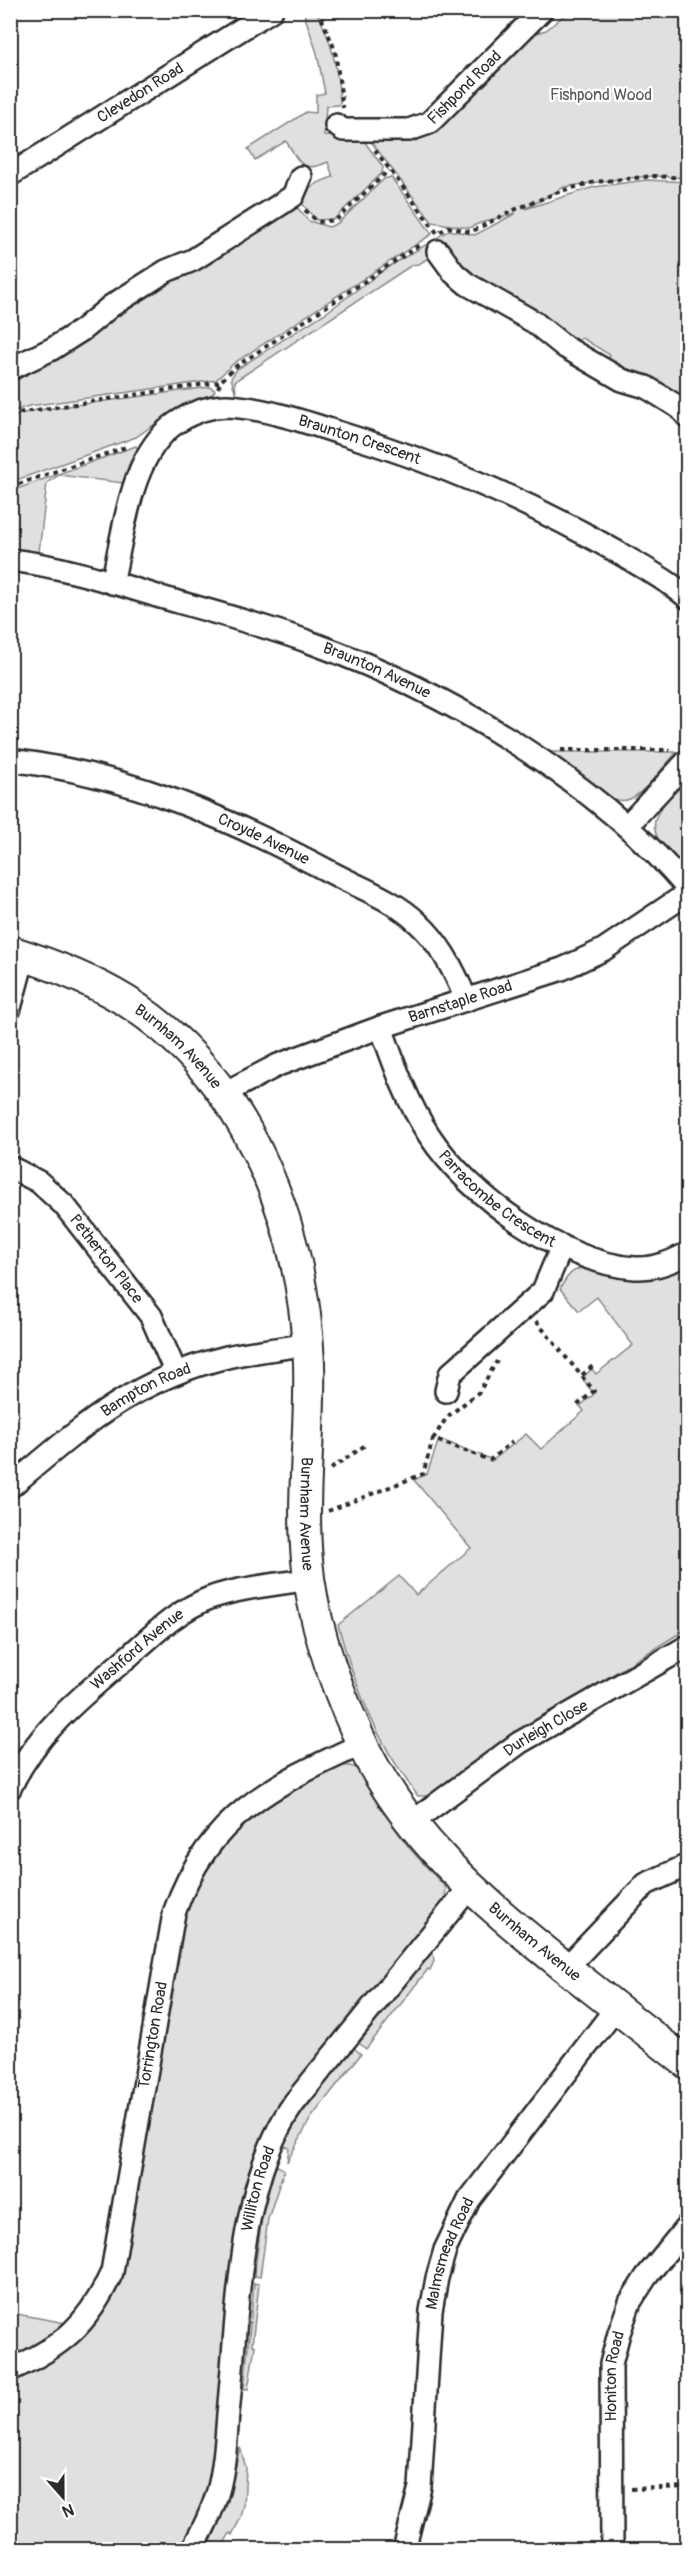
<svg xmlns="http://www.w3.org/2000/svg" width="698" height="2560" font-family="Pangolin,sans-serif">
	<rect width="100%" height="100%" fill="#fff"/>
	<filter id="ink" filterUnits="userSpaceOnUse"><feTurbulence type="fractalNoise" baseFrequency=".0167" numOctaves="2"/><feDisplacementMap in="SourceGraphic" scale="12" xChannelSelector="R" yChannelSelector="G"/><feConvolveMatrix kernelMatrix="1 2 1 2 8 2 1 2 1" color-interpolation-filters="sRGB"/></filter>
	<g filter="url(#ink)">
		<g fill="#e0e0e0" stroke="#868686" stroke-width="1.5">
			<path d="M303 11H316C332 39 338 69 340 102L339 105 326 106 324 136 361 137 383 167 382 173 334 219 316 220 300 201C309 187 317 182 333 177L328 162C302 174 299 162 286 141L255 160 248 149 306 112 316 113V95L325 93 317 53Z"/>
			<polygon points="570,11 687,11 687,178 654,176 619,179 564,187 525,209 594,187 646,180 687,182 687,404 626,368 618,371 611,366 609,357 610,355 582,338 572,342 565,338 563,330 465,273 437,242 437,238 449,230 475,235 516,213 480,223 469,228 432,222 369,139 412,135 527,36 546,30"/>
			<polygon points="391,177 432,234 234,363 216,380 29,406 11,412 11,384 22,377 22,370 38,367 112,319 114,311 121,306 129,309 159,290 160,283 169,278 177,280 295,205 309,221 329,227 338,223 384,179"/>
			<polygon points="427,244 432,246 436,253 419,264 412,265 235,381 236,394 231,378 237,369 327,312 388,267"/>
			<polygon points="210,387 215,390 213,394 184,404 136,437 11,482 11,417 31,411"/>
			<polygon points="136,446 138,450 130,462 123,483 59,475 47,483 39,552 11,548 11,491"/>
			<path d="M547 752H677C665 764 645 793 630 799 623 802 615 800 608 797Z"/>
			<path d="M687 780V866C679 864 672 855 666 849 638 820 667 802 687 780Z"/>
			<path d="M687 1262 688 1628 546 1716 438 1791 428 1796H418C378 1745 355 1687 338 1625L399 1576 416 1595 471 1548 414 1480 427 1474 439 1439 493 1460 526 1434 541 1449 584 1411 580 1406 594 1394 582 1378 592 1369 596 1374 633 1345 597 1297 579 1311 560 1289C567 1275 573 1268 589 1267Z"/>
			<polygon points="341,1765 355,1767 381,1809 411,1850 446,1888 444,1908 267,2132 213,2486 184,2549 16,2549 10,2503 10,2379 91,2325 187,1898 222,1840 270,1799"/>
			<polygon points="433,1951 434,1961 430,1970 428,1969 366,2049 359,2043"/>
			<polygon points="354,2048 361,2054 311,2118 287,2162 289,2148 283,2145 299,2117"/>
			<polygon points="278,2166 284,2170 268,2219 260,2277 254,2276 262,2216 275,2168"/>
			<polygon points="254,2283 259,2284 252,2345 255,2346 248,2389 244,2389"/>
			<polygon points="11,2313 66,2323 60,2329 11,2358"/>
			<polygon points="240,2447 246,2468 244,2506 241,2517 232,2535 230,2533 221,2549 208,2549 227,2504"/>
		</g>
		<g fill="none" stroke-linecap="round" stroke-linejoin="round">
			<g stroke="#2b2b2b" stroke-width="26">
				<g id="street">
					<path id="s1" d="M336 125 343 130H409L429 123 542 10"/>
					<path id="s2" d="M10 175 272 10"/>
					<polyline points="438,251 454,273 467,284 534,322 565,347 622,380 646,387 680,408 688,417"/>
					<polyline points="10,369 52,349 82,330 111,306 166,271 193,260 281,204 293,196 301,177"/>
					<path id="s3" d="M10 560C63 566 114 583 164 598 214 612 263 625 312 643 445 691 596 780 688 889"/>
					<path id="s4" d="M112 583C124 533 130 454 176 423 191 413 209 406 227 406 260 407 306 422 337 432 439 463 527 500 619 553 642 567 668 580 688 598"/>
					<path id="s5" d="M10 760C131 775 229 818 336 875 363 889 396 901 418 923 441 944 455 971 466 1000"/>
					<polyline points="627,826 688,760"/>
					<polyline points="10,1008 24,956"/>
					<path id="s6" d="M381 1027C394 1064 407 1102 429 1135 469 1196 562 1263 635 1268 654 1269 672 1262 688 1253"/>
					<path id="s7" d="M224 1093 278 1065 381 1027 562 969 603 950 688 893"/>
					<path id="s8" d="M10 1167 39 1182 64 1205 151 1316 176 1373"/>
					<polyline points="446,1391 450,1374 543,1291 562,1246"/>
					<path id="s9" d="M10 1487C82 1427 132 1380 227 1357 253 1351 281 1349 308 1344"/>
					<path id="s10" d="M10 1788C36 1732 83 1695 129 1656 154 1634 178 1610 210 1598 241 1587 277 1585 309 1579"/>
					<path id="s11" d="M411 1823 519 1743 688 1646"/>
					<polyline points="566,1968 646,1884 688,1865"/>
					<path id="s12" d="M10 2370C62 2347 89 2324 112 2272L174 1913C209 1814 273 1785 362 1744"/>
					<path id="s13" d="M192 2550C202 2531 212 2512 218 2491 225 2466 226 2439 228 2414 238 2318 237 2184 294 2103L469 1888"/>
					<path id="s14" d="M404 2550 420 2487 431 2311 437 2278 445 2250 469 2200 616 2008"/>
					<path id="s15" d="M612 2550 611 2364 619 2333 630 2302 646 2277 688 2225"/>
				</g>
			</g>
			<g stroke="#2b2b2b" stroke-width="34">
				<g id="secondary">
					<path id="s16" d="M10 951C51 964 90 979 126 1001 248 1078 303 1225 309 1363 311 1429 301 1495 307 1560 312 1620 333 1680 358 1735 402 1834 483 1902 566 1968 607 2000 647 2032 688 2064"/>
				</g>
			</g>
			<g stroke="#2b2b2b" stroke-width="4" stroke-dasharray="4.5 4.5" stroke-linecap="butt">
				<polyline points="318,10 335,50 343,108"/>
				<polyline points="375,150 437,233"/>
				<polyline points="305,210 318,222 336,220 389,170"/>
				<polyline points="440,232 448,227 471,232 509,212 561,191 595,182 654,176 688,178"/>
				<polyline points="218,388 221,381 235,367 421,244"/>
				<polyline points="10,414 220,382"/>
				<polyline points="10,487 129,446"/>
				<polyline points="561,750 670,750"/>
				<polyline points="536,1321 594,1391 575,1407"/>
				<polyline points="582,1375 594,1365"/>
				<polyline points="433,1439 447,1417 479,1392 497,1361"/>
				<polyline points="331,1469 367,1444"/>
				<polyline points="328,1511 423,1474 433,1439 490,1460 512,1442"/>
				<polyline points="631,2489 688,2487"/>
			</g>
			<use href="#street" stroke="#fff" stroke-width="21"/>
			<use href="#secondary" stroke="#fff" stroke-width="30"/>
		</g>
	</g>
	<g text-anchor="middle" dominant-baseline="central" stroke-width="4.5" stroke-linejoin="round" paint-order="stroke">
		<g font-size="16" fill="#2b2b2b" stroke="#fff">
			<text stroke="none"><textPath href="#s1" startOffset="146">Fishpond Road</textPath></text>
			<text stroke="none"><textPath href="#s2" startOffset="154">Clevedon Road</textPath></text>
			<text stroke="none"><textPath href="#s4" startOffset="368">Braunton Crescent</textPath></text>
			<text stroke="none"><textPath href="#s3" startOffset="384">Braunton Avenue</textPath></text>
			<text stroke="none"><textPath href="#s5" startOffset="267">Croyde Avenue</textPath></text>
			<text stroke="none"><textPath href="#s7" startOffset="254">Barnstaple Road</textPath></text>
			<text stroke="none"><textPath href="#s16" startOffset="196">Burnham Avenue</textPath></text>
			<text stroke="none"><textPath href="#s6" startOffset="213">Parracombe Crescent</textPath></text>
			<text stroke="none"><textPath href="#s8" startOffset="135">Petherton Place</textPath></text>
			<text stroke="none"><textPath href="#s9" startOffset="168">Bampton Road</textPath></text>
			<text stroke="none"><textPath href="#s16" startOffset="699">Burnham Avenue</textPath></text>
			<text stroke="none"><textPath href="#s10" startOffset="190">Washford Avenue</textPath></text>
			<text stroke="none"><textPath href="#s11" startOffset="165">Durleigh Close</textPath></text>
			<text stroke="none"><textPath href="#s16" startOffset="1203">Burnham Avenue</textPath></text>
			<text stroke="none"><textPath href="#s12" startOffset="386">Torrington Road</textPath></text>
			<text stroke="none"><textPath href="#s13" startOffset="370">Williton Road</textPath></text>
			<text stroke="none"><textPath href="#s14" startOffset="302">Malmsmead Road</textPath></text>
			<text stroke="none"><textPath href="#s15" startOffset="174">Honiton Road</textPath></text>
		</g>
		<g font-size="16" fill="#585858" stroke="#fff">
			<text x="601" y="95">Fishpond Wood</text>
		</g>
	</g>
	<rect width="698" height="2560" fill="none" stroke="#fff" stroke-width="36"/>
	<rect x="18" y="18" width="662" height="2524" fill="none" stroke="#2b2b2b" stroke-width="2" filter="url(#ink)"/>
	<g transform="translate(63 2497) rotate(159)" stroke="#ffffff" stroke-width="4.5" paint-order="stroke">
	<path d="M0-4.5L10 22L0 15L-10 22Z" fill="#2b2b2b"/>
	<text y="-9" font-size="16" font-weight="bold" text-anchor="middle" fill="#2b2b2b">N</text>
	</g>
</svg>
